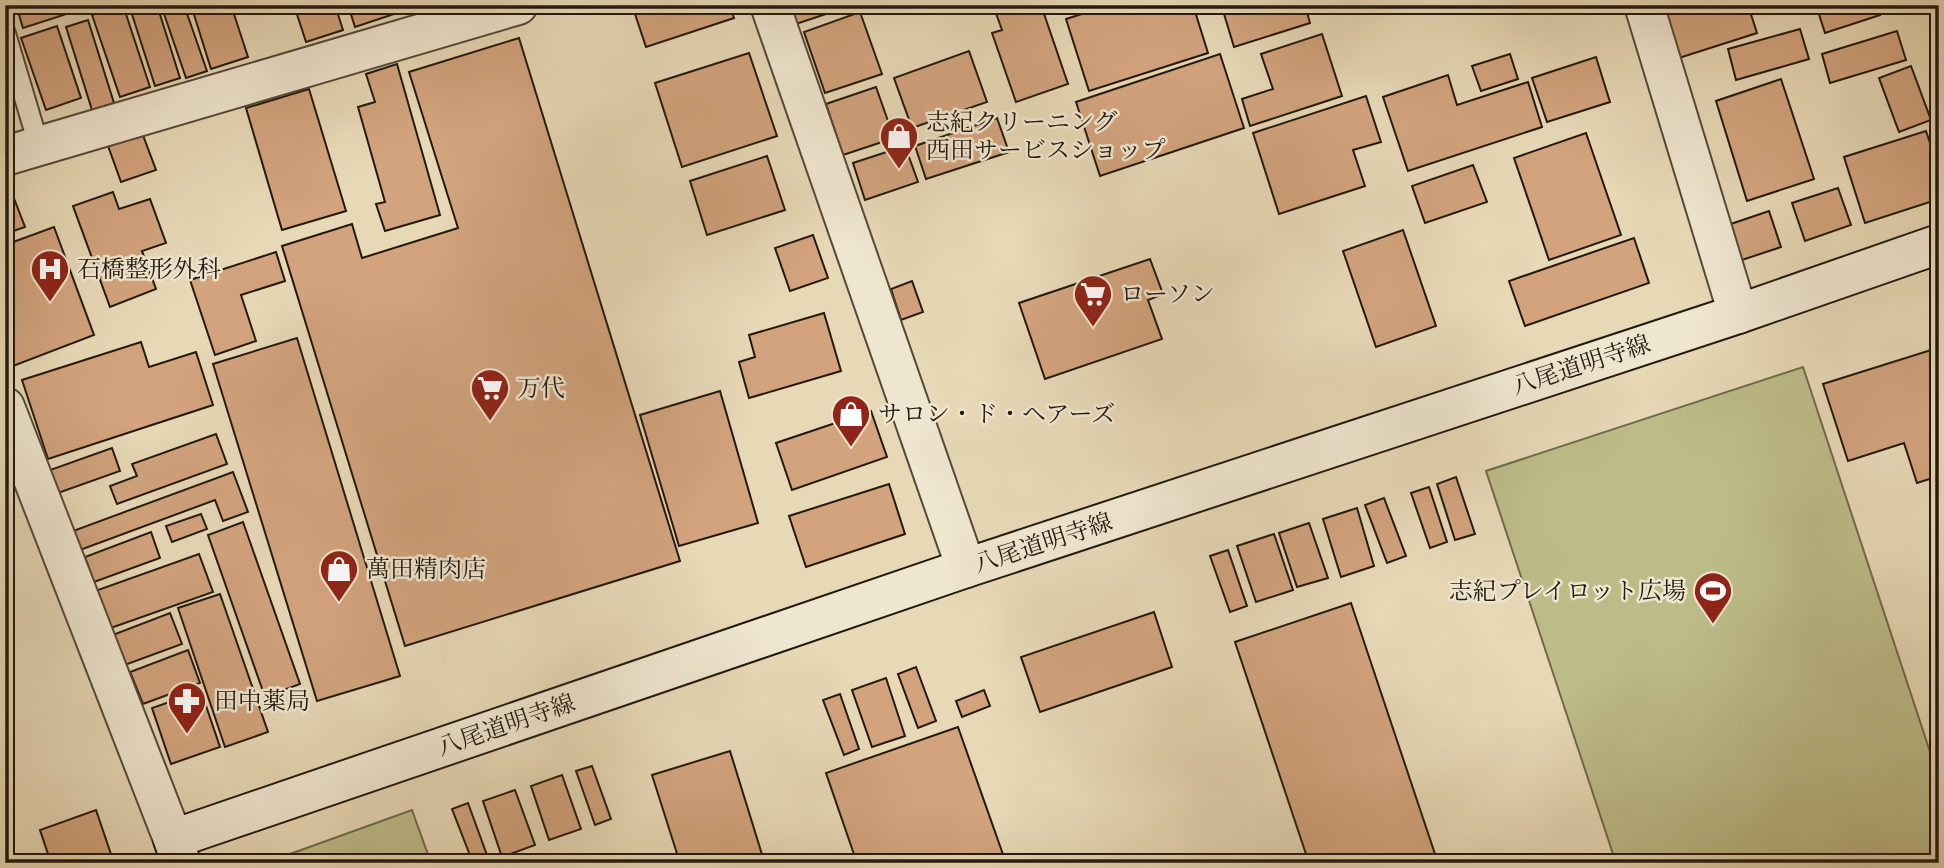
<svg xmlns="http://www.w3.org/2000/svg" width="1944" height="868" font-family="'IM FELL Great Primer','Noto Serif JP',serif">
	<rect width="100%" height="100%" fill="#e7d8b6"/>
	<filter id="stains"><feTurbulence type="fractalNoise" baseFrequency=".00286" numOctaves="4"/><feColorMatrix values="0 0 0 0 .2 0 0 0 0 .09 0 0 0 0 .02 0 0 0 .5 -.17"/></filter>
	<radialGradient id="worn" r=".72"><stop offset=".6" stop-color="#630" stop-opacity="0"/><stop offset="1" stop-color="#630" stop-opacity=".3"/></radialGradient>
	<g fill="#bdbc89" stroke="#706a4c" stroke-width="2">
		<polygon points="1803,367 1939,779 1939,863 1616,863 1486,471"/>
		<polygon points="412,810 431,863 265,863"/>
	</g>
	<g fill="#d2a37d" stroke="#23190f" stroke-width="2">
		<polygon points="16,5 70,5 73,12 23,28"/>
		<polygon points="123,5 150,87 120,97 92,15"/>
		<polygon points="129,5 157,5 180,78 155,86"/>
		<polygon points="161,5 184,5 207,71 186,78"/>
		<polygon points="191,5 231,5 248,57 211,69"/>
		<polygon points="294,5 335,5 343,30 306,42"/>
		<polygon points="348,5 421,5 355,27"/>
		<polygon points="632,5 730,5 734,18 646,47"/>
		<polygon points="786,5 853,5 793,25"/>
		<polygon points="993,5 1041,5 1068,84 1016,102 992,33 1002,30"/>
		<polygon points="1110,5 1193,5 1208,53 1089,91 1066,19"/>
		<polygon points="1253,5 1305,5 1310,23 1234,47 1224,14"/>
		<polygon points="1662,5 1748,5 1757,33 1679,58"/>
		<polygon points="1816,5 1877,5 1880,15 1825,33"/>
		<polygon points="860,12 882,74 825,93 804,32"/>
		<polygon points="88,20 114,103 92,110 66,27"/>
		<polygon points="57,26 81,98 46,110 21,38"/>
		<polygon points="1800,29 1809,59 1736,80 1728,49"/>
		<polygon points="1897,31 1906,60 1830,83 1822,54"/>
		<polygon points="1322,34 1342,96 1250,126 1242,99 1273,89 1261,54"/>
		<polygon points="519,38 680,561 405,646 282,246 352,224 362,258 458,228 409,72"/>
		<polygon points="969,51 987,102 912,128 894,78"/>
		<polygon points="749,53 777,136 682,167 655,83"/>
		<polygon points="1220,54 1244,128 1100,176 1076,102"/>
		<polygon points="1510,54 1518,79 1481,91 1472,66"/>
		<polygon points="1596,57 1610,102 1547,122 1532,78"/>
		<polygon points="397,64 440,215 385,231 376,204 385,202 358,107 375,102 366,74"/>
		<polygon points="1911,66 1931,120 1899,132 1879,78"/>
		<polygon points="1448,75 1457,105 1528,82 1542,127 1408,171 1383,97"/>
		<polygon points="1781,79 1814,179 1747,201 1716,101"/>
		<polygon points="876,87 894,138 843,155 826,104"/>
		<polygon points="309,89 346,211 282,230 246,108"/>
		<polygon points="1366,96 1381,142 1353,150 1365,186 1279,214 1253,133"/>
		<polygon points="1939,98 1939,123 1932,100"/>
		<polygon points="997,118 1009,152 926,179 915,146"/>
		<polygon points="141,130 156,170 121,182 107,143"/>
		<polygon points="1926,131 1939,170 1939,199 1865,223 1844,157"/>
		<polygon points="1586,133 1621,235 1549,260 1514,158"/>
		<polygon points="905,146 918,182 865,200 853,163"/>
		<polygon points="767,156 785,210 707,235 690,181"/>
		<polygon points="1473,165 1487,202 1425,223 1412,186"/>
		<polygon points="5,175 25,227 5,234"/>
		<polygon points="1838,188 1851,225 1805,241 1792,203"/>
		<polygon points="113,192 119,209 150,199 166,243 142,251 156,289 110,307 73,206"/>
		<polygon points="1769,211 1781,247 1736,262 1725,226"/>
		<polygon points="54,227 94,335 13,366 5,345 5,245"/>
		<polygon points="1403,230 1436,326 1376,347 1343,251"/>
		<polygon points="813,235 828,278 790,291 775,248"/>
		<polygon points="1634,238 1649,283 1525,326 1509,281"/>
		<polygon points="276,252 285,281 241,295 256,341 215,355 190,280"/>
		<polygon points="1150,259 1163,294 1148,300 1162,339 1045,379 1019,303"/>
		<polygon points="912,281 923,312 901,320 891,289"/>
		<polygon points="824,313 841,371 749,398 739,362 755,357 749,335"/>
		<polygon points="297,338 400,676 317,701 213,364"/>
		<polygon points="141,342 149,367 196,352 213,405 48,459 22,380"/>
		<polygon points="1931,350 1939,375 1939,476 1917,483 1904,443 1848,461 1823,384"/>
		<polygon points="720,391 758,523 679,546 640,415"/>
		<polygon points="871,411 887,457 792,490 776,443"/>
		<polygon points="216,434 227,464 117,504 110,486 137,476 132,464"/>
		<polygon points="112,448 120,471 58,493 50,470"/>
		<polygon points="233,472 248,512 223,521 215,500 80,550 73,531"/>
		<polygon points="1456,477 1475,534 1455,540 1437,484"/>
		<polygon points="889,484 905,534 806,567 789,516"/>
		<polygon points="1429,487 1447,542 1430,548 1411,493"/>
		<polygon points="1384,498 1406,556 1387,563 1365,505"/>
		<polygon points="1357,508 1374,566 1341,577 1323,519"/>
		<polygon points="201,514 207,529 172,542 166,526"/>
		<polygon points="243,522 300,684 265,697 208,535"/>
		<polygon points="1309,523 1328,578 1297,587 1279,533"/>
		<polygon points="151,532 160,558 94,582 85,557"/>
		<polygon points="1274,534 1293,590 1256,602 1237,546"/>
		<polygon points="1228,550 1247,606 1230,612 1210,556"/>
		<polygon points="199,554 213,592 108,629 95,591"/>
		<polygon points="220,594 268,732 225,747 178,608"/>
		<polygon points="1351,603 1438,863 1309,863 1235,642"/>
		<polygon points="1154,612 1172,667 1040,712 1021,657"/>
		<polygon points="170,613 182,644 122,666 110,636"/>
		<polygon points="188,650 200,683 143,704 130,672"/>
		<polygon points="916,667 936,721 918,728 898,674"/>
		<polygon points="886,678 905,736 872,747 852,690"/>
		<polygon points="984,690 990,706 962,717 956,701"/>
		<polygon points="201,691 220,747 171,764 152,708"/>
		<polygon points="840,694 859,749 844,755 823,700"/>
		<polygon points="958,727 1006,863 857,863 826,773"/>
		<polygon points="730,751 764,861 680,863 652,775"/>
		<polygon points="592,766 611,819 595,825 576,771"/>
		<polygon points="562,775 581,829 549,840 531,786"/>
		<polygon points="515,790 535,845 502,857 483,801"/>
		<polygon points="468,803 488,858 473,863 452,809"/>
		<polygon points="96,810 114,863 51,863 40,830"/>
	</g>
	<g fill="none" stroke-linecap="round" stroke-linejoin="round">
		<g stroke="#544939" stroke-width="23">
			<polyline id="service" points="5,32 39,146"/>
		</g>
		<g stroke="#544939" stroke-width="42">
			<g id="minor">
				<polyline points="770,5 966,568"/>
				<polyline points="1644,5 1738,314"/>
				<polyline points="5,156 518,5"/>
			</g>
		</g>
		<g stroke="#544939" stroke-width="42">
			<polyline id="tertiary" points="5,407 173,839"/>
		</g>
		<g stroke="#23190f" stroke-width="42">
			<polyline id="secondary" points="181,863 173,839 966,568 1738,314 1939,244"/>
		</g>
		<use href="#service" stroke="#efe6d0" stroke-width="19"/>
		<use href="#minor" stroke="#efe6d0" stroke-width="38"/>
		<use href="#tertiary" stroke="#efe6d0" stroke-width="38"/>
		<use href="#secondary" stroke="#efe6d0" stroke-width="38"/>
	</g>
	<defs>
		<g id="shop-pin" transform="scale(2.0125)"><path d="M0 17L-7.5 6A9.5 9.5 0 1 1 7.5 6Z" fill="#8f2418" stroke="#efe6d0"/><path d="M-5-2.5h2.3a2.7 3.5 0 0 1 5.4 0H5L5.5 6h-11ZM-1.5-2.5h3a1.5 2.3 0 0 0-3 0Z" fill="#fff"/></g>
		<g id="hospital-pin" transform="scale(2.0125)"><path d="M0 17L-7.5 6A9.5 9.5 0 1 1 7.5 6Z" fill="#8f2418" stroke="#efe6d0"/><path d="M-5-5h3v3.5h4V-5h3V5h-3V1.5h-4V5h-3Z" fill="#fff"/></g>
		<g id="supermarket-pin" transform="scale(2.0125)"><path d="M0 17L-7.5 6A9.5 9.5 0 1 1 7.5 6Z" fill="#8f2418" stroke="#efe6d0"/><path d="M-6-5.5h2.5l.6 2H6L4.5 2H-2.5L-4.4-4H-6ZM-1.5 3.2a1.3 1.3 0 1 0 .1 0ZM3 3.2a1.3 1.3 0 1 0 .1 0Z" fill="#fff"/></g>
		<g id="stadium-pin" transform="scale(2.0125)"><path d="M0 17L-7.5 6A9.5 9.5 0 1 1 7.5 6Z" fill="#8f2418" stroke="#efe6d0"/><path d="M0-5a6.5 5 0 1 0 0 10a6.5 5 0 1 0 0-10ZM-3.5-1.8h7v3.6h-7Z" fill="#fff"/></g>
		<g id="pharmacy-pin" transform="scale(2.0125)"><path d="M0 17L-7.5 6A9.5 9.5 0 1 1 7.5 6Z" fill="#8f2418" stroke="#efe6d0"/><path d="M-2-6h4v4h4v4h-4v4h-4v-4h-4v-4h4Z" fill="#fff"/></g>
	</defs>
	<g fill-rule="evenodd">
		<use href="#shop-pin" x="899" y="136"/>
		<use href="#hospital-pin" x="50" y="269"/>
		<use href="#supermarket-pin" x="1093" y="294"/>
		<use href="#supermarket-pin" x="490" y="388"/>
		<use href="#shop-pin" x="851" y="414"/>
		<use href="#shop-pin" x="339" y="569"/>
		<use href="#stadium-pin" x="1713" y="591"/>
		<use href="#pharmacy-pin" x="187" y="701"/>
	</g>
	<g text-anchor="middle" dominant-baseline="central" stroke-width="5" stroke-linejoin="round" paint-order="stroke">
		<g font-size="24" fill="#23190f" stroke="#efe6d0" text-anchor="start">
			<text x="926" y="122">志紀クリーニング<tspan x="926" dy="28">西田サービスショップ</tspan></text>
			<text x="77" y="269">石橋整形外科</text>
			<text x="1120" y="294">ローソン</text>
			<text x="517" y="388">万代</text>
			<text x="878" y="414">サロン・ド・ヘアーズ</text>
			<text x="366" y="569">萬田精肉店</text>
			<text x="1686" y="591" text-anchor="end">志紀プレイロット広場</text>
			<text x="214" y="701">田中薬局</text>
		</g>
		<g font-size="24" fill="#23190f" stroke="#efe6d0">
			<text transform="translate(1581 365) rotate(-18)">八尾道明寺線</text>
			<text transform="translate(1043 543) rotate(-18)">八尾道明寺線</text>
			<text transform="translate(506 725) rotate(-19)">八尾道明寺線</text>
		</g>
	</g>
	<rect width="1944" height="868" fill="none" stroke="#e7d8b6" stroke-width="28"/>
	<rect x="7" y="7" width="1930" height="854" fill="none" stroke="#23190f" stroke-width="3.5"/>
	<rect x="14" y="14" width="1916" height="840" fill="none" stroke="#23190f" stroke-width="2"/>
	<rect width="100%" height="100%" filter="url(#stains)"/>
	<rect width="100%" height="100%" fill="url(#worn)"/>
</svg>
